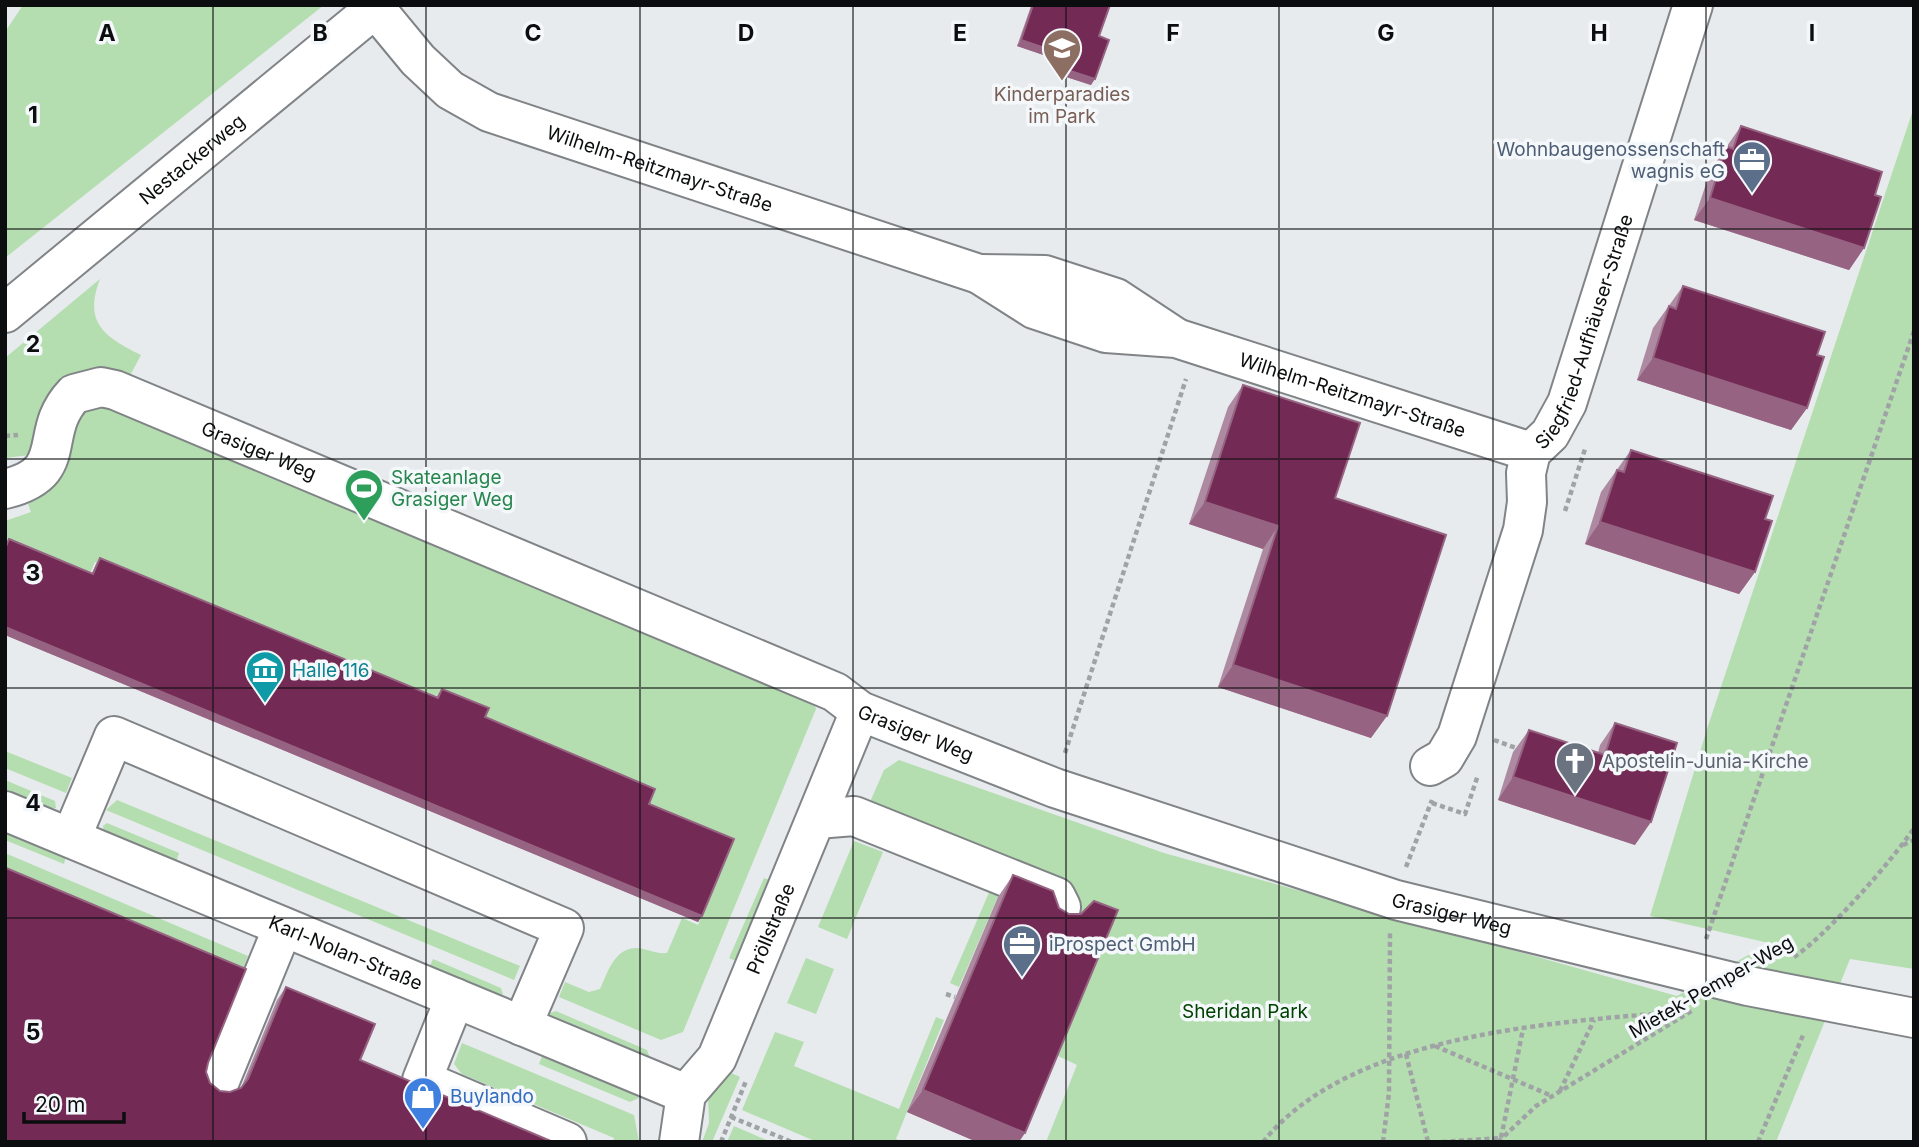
<svg xmlns="http://www.w3.org/2000/svg" width="1919" height="1147" font-family="Inter,sans-serif">
	<rect width="100%" height="100%" fill="#e7ebee"/>
	<g fill="#b4deaf">
		<polygon points="23,5 324,5 5,258 5,32"/>
		<polygon points="1914,107 1914,969 1850,959 1776,1142 1046,1142 1077,1065 1054,1054 1106,931 866,811 884,770 899,760 1164,853 1677,996 1769,943 1650,916 1707,729"/>
		<path d="M100 279C83 323 105 337 141 355L127 381 102 376 38 454 5 458V358Z"/>
		<path d="M89 400 810 694 816 709 683 1032 661 1040 559 997 565 982 589 992 600 989C608 972 614 948 637 948 648 949 656 954 667 953L682 918 698 925 732 843 648 808 654 792 483 721 485 714 437 694 433 703 95 562 88 578 5 544V521L31 512 28 504 48 493 58 482 63 469V450Z"/>
		<polygon points="5,751 72,778 66,793 5,768"/>
		<polygon points="5,780 55,801 56,808 47,809 5,792"/>
		<polygon points="117,800 520,966 514,980 106,810"/>
		<polygon points="107,823 179,853 176,863 104,833 103,826"/>
		<polygon points="5,830 66,856 64,864 5,840"/>
		<polygon points="854,841 883,852 847,939 818,927"/>
		<polygon points="5,853 248,956 238,981 5,883"/>
		<polygon points="764,878 773,881 738,962 729,958"/>
		<polygon points="991,888 1000,892 959,987 950,983"/>
		<polygon points="806,958 834,969 816,1014 787,1003"/>
		<polygon points="433,959 501,988 503,994 496,997 429,968"/>
		<polygon points="556,1011 647,1050 651,1061 551,1021 550,1013"/>
		<polygon points="936,1017 944,1020 896,1139 902,1142 817,1142 742,1110 775,1032 804,1042 794,1066 899,1109"/>
		<polygon points="462,1043 634,1115 639,1142 613,1142 614,1138 462,1074 454,1064"/>
		<polygon points="543,1054 625,1088 639,1098 630,1102 539,1064"/>
		<polygon points="729,1072 740,1077 712,1142 702,1142 709,1123 708,1095"/>
		<polygon points="734,1126 771,1142 727,1142"/>
	</g>
	<g fill="none" stroke-linecap="round" stroke-linejoin="round">
		<g stroke="#808487" stroke-width="42">
			<g id="minor">
				<path id="s1" d="M375 8 418 60 450 90 489 112 979 274 1034 309 1106 333 1176 338 1531 452"/>
				<polyline points="979,274 1045,275 1116,298 1175,337"/>
				<path id="s2" d="M5 313 379 5"/>
				<path id="s3" d="M5 489C73 472 36 434 74 394L101 387 115 390 835 692 860 711 1055 788 1396 900 1748 986 1914 1018"/>
				<path id="s4" d="M1430 766 1444 758 1457 736 1523 530 1527 502 1526 473 1531 452 1550 434 1567 403 1693 5"/>
				<path id="s5" d="M5 811 686 1094"/>
				<polyline points="817,819 854,816 1056,897 1061,907 1059,915"/>
				<polyline points="71,838 114,736 564,928 522,1026"/>
				<polyline points="455,998 422,1080 567,1142"/>
				<polyline points="219,1083 283,927"/>
				<path id="s6" d="M679 1142 686 1094 717 1058 860 711"/>
			</g>
		</g>
		<g stroke="#a0a3a6" stroke-width="4.5" stroke-dasharray="5 3.5" stroke-linecap="butt">
			<polyline points="5,436 18,435"/>
			<polyline points="1565,511 1585,449"/>
			<polyline points="1494,740 1519,749"/>
			<polyline points="1065,753 1186,379"/>
			<polyline points="1432,803 1465,814 1478,775"/>
			<polyline points="1903,845 1914,840"/>
			<polyline points="1406,867 1432,800"/>
			<polyline points="1706,939 1914,331"/>
			<path d="M1794 957C1825 937 1893 860 1914 828"/>
			<polyline points="946,994 955,997"/>
			<polyline points="1435,1046 1552,1096"/>
			<polyline points="1406,1054 1428,1142"/>
			<polyline points="1560,1091 1594,1020"/>
			<polyline points="731,1117 792,1142"/>
			<polyline points="721,1142 746,1081"/>
			<path d="M1263 1142C1351 1032 1559 1022 1690 1011"/>
			<polyline points="1383,1142 1389,1093 1390,933"/>
			<polyline points="1442,1142 1501,1138 1523,1029"/>
			<polyline points="1498,1142 1536,1106 1693,1010"/>
			<polyline points="1758,1142 1804,1033"/>
		</g>
		<use href="#minor" stroke="#fff" stroke-width="38"/>
	</g>
	<g fill="#ad8aa1">
		<polygon points="1029,5 1110,5 1099,36 1091,85 1057,74 1061,61 1017,46 1031,6"/>
		<polygon points="1741,126 1875,195 1864,248 1849,270 1694,220 1711,169"/>
		<polygon points="1683,286 1817,355 1807,408 1791,430 1637,380 1653,328"/>
		<polygon points="1243,385 1335,498 1371,738 1218,687 1263,549 1189,524 1228,407"/>
		<polygon points="1631,450 1765,519 1755,572 1739,594 1585,544 1601,492"/>
		<polygon points="9,539 92,573 96,564 100,558 436,697 442,689 485,717 649,804 702,916 698,922 5,635 5,545"/>
		<polygon points="1615,723 1635,845 1498,800 1513,752 1529,730 1598,753 1600,745"/>
		<polygon points="1013,875 1019,1142 977,1142 907,1112 998,897"/>
		<polygon points="286,987 360,1060 553,1142 5,1142 208,1063 206,1072 210,1083 220,1091 230,1092 241,1088 277,1000"/>
	</g>
	<g fill="#966482">
		<polygon points="1021,40 1066,55 1061,61 1017,46"/>
		<polygon points="1061,68 1095,79 1091,85 1057,74"/>
		<polygon points="1710,198 1864,248 1849,270 1694,220"/>
		<polygon points="1653,358 1807,408 1791,430 1637,380"/>
		<polygon points="1205,502 1278,526 1263,549 1189,524"/>
		<polygon points="1600,522 1755,572 1739,594 1585,544"/>
		<polygon points="5,627 702,916 698,922 5,635"/>
		<polygon points="1233,665 1387,716 1371,738 1218,687"/>
		<polygon points="1513,777 1651,822 1635,845 1498,800"/>
		<polygon points="923,1090 1025,1133 1019,1142 977,1142 907,1112"/>
	</g>
	<g fill="#732a54" stroke="#966482" stroke-width="2">
		<polygon points="1033,5 1110,5 1099,36 1109,40 1095,79 1061,68 1066,55 1021,40"/>
		<polygon points="1741,126 1882,172 1875,195 1881,197 1864,248 1710,198 1726,146 1733,149"/>
		<polygon points="1683,286 1825,332 1817,355 1824,357 1807,408 1653,358 1669,306 1676,309"/>
		<polygon points="1243,385 1360,423 1335,498 1446,535 1387,716 1233,665 1278,526 1205,502"/>
		<polygon points="1631,450 1773,496 1765,519 1772,521 1755,572 1600,522 1617,470 1624,472"/>
		<polygon points="9,539 93,574 100,558 438,698 442,689 489,708 485,717 655,789 649,804 734,839 702,916 5,627 5,549"/>
		<polygon points="1615,723 1677,743 1651,822 1513,777 1529,730 1605,755"/>
		<polygon points="6,868 246,969 208,1063 206,1072 210,1083 220,1091 230,1092 241,1088 248,1079 286,987 375,1024 360,1060 553,1142 5,1142 5,871"/>
		<polygon points="1013,875 1053,891 1059,908 1069,914 1081,914 1094,901 1118,910 1025,1133 923,1090"/>
	</g>
	<path fill="none" stroke="#0b0d0e" stroke-width="2" stroke-opacity="0.55" d="M213 5V1142M426 5V1142M640 5V1142M853 5V1142M1066 5V1142M1279 5V1142M1493 5V1142M1706 5V1142M5 229H1914M5 459H1914M5 688H1914M5 918H1914"/>
	<defs>
		<g id="school-pin" transform="scale(2.0125)"><path d="M0 17L-7.5 6A9.5 9.5 0 1 1 7.5 6Z" fill="#8d6e63" stroke="#f4f8fb"/><path d="M0-5L7-2L0 1L-7-2ZM-4 1L0 2.5L4 1V4Q0 6-4 4Z" fill="#fff"/></g>
		<g id="office-pin" transform="scale(2.0125)"><path d="M0 17L-7.5 6A9.5 9.5 0 1 1 7.5 6Z" fill="#5c6f8a" stroke="#f4f8fb"/><path d="M-6-3h4V-5.5h4V-3h4V5H-6ZM-1-4.5V-3h2v-1.5ZM-6 0V1H6V0Z" fill="#fff"/></g>
		<g id="stadium-pin" transform="scale(2.0125)"><path d="M0 17L-7.5 6A9.5 9.5 0 1 1 7.5 6Z" fill="#2e9e5b" stroke="#f4f8fb"/><path d="M0-5a6.5 5 0 1 0 0 10a6.5 5 0 1 0 0-10ZM-3.5-1.8h7v3.6h-7Z" fill="#fff"/></g>
		<g id="museum-pin" transform="scale(2.0125)"><path d="M0 17L-7.5 6A9.5 9.5 0 1 1 7.5 6Z" fill="#0f9aa8" stroke="#f4f8fb"/><path d="M0-6L6-3V-2H-6V-3ZM-5-1h2V3h-2ZM-1-1h2V3h-2ZM3-1h2V3H3ZM-6 4H6V6H-6Z" fill="#fff"/></g>
		<g id="church-pin" transform="scale(2.0125)"><path d="M0 17L-7.5 6A9.5 9.5 0 1 1 7.5 6Z" fill="#6b7280" stroke="#f4f8fb"/><path d="M-1.2-6h2.4v3.5h3.3v2.4h-3.3V6h-2.4V-.1h-3.3v-2.4h3.3Z" fill="#fff"/></g>
		<g id="shop-pin" transform="scale(2.0125)"><path d="M0 17L-7.5 6A9.5 9.5 0 1 1 7.5 6Z" fill="#3f7fe0" stroke="#f4f8fb"/><path d="M-5-2.5h2.3a2.7 3.5 0 0 1 5.4 0H5L5.5 6h-11ZM-1.5-2.5h3a1.5 2.3 0 0 0-3 0Z" fill="#fff"/></g>
	</defs>
	<g fill-rule="evenodd">
		<use href="#school-pin" x="1062" y="48"/>
		<use href="#office-pin" x="1752" y="160"/>
		<use href="#stadium-pin" x="364" y="488"/>
		<use href="#museum-pin" x="265" y="670"/>
		<use href="#church-pin" x="1575" y="761"/>
		<use href="#office-pin" x="1022" y="944"/>
		<use href="#shop-pin" x="423" y="1096"/>
	</g>
	<g text-anchor="middle" dominant-baseline="central" stroke-width="7" stroke-linejoin="round" paint-order="stroke">
		<g font-size="19" fill="#785e54" stroke="#f4f8fb">
			<text x="1062" y="94">Kinderparadies<tspan x="1062" dy="22">im Park</tspan></text>
		</g>
		<g font-size="19" fill="#4e5e75" stroke="#f4f8fb" text-anchor="end">
			<text x="1725" y="149">Wohnbaugenossenschaft<tspan x="1725" dy="22">wagnis eG</tspan></text>
			<text x="1049" y="944" text-anchor="start">iProspect GmbH</text>
		</g>
		<g font-size="19" fill="#0b0d0e" stroke="#f4f8fb">
			<text stroke="none"><textPath href="#s2" startOffset="242">Nestackerweg</textPath></text>
			<text stroke="none"><textPath href="#s1" startOffset="336">Wilhelm-Reitzmayr-Straße</textPath></text>
			<text stroke="none"><textPath href="#s4" startOffset="471">Siegfried-Aufhäuser-Straße</textPath></text>
			<text stroke="none"><textPath href="#s1" startOffset="1069">Wilhelm-Reitzmayr-Straße</textPath></text>
			<text stroke="none"><textPath href="#s3" startOffset="324">Grasiger Weg</textPath></text>
			<text stroke="none"><textPath href="#s3" startOffset="1040">Grasiger Weg</textPath></text>
			<text stroke="none"><textPath href="#s3" startOffset="1606">Grasiger Weg</textPath></text>
			<text stroke="none"><textPath href="#s6" startOffset="236">Pröllstraße</textPath></text>
			<text stroke="none"><textPath href="#s5" startOffset="369">Karl-Nolan-Straße</textPath></text>
			<text transform="translate(1711 987) rotate(-30)">Mietek-Pemper-Weg</text>
		</g>
		<g font-size="19" fill="#27864d" stroke="#f4f8fb" text-anchor="start">
			<text x="391" y="477">Skateanlage<tspan x="391" dy="22">Grasiger Weg</tspan></text>
		</g>
		<g font-size="19" fill="#0d838f" stroke="#f4f8fb" text-anchor="start">
			<text x="292" y="670">Halle 116</text>
		</g>
		<g font-size="19" fill="#5b616d" stroke="#f4f8fb" text-anchor="start">
			<text x="1602" y="761">Apostelin-Junia-Kirche</text>
		</g>
		<g font-size="19" fill="#004200" stroke="#f4f8fb">
			<text x="1245" y="1011">Sheridan Park</text>
		</g>
		<g font-size="19" fill="#366cbe" stroke="#f4f8fb" text-anchor="start">
			<text x="450" y="1096">Buylando</text>
		</g>
	</g>
	<g font-size="23" text-anchor="middle" font-weight="bold" fill="#0b0d0e" stroke="#f4f8fb" stroke-width="7" stroke-linejoin="round" paint-order="stroke">
		<text x="107" y="41">A</text>
		<text x="320" y="41">B</text>
		<text x="533" y="41">C</text>
		<text x="746" y="41">D</text>
		<text x="960" y="41">E</text>
		<text x="1173" y="41">F</text>
		<text x="1386" y="41">G</text>
		<text x="1599" y="41">H</text>
		<text x="1812" y="41">I</text>
		<text x="33" y="123">1</text>
		<text x="33" y="352">2</text>
		<text x="33" y="581">3</text>
		<text x="33" y="811">4</text>
		<text x="33" y="1040">5</text>
	</g>
	<rect width="1919" height="1147" fill="none" stroke="#0b0d0e" stroke-width="14"/>
	<path d="M24 1112v10h100v-10" fill="none" stroke="#0b0d0e" stroke-width="3.5"/>
	<text x="35" y="1112" font-size="21" fill="#0b0d0e" stroke="#f4f8fb" stroke-width="5" paint-order="stroke">20 m</text>
</svg>
